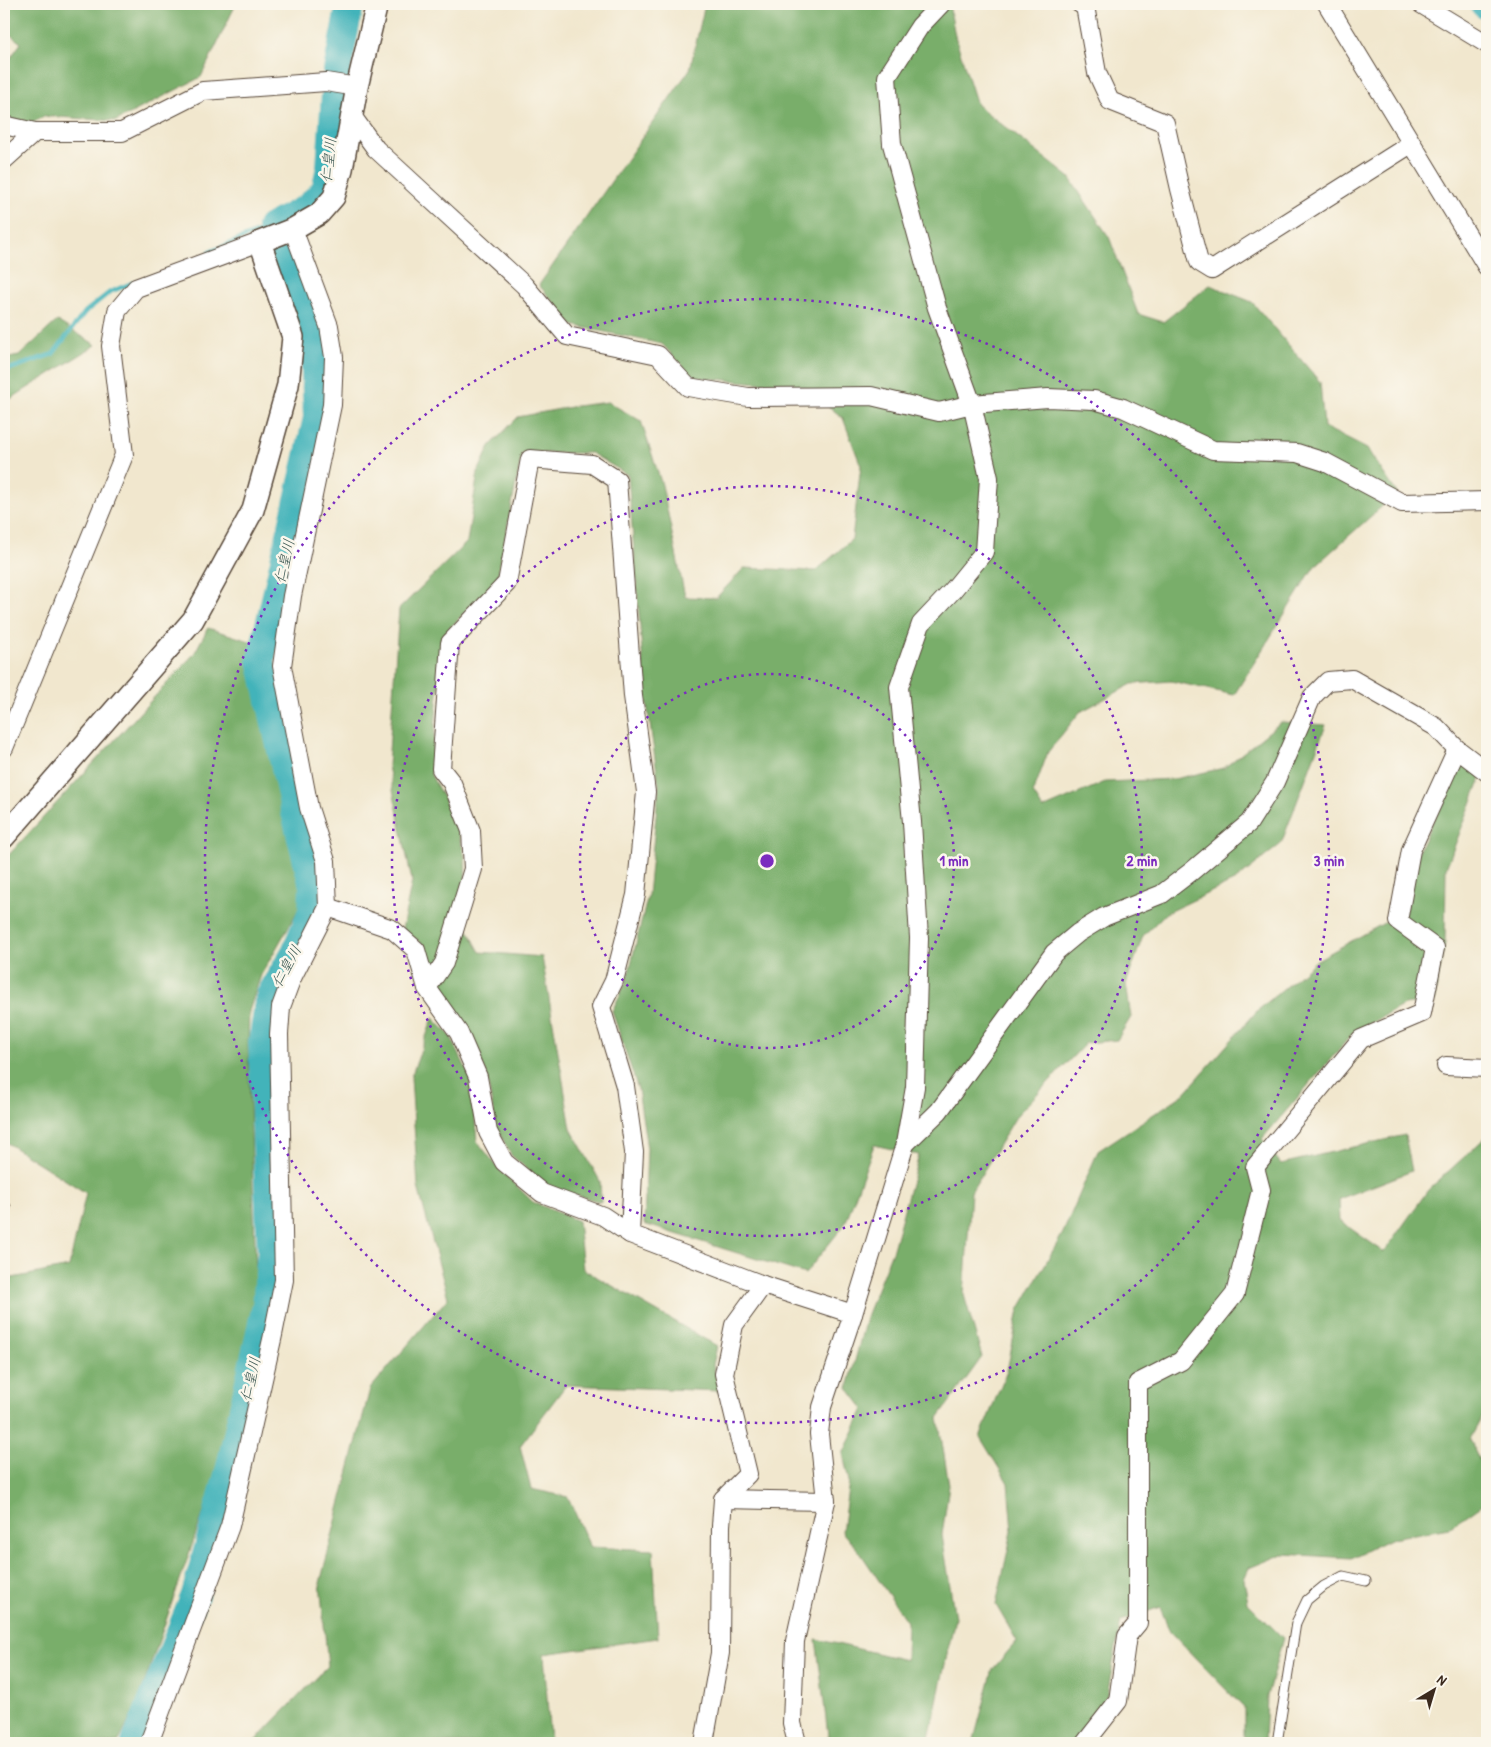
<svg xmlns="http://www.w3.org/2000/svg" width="1491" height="1747" font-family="'Patrick Hand','Klee One',sans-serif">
	<rect width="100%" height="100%" fill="#fbf7ec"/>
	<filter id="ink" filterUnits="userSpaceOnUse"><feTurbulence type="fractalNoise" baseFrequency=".02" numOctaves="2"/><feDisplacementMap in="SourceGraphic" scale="10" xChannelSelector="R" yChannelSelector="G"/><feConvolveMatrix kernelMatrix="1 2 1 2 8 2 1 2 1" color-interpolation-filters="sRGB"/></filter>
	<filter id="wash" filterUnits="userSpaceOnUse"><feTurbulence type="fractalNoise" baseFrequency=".0096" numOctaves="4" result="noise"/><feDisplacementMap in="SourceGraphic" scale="20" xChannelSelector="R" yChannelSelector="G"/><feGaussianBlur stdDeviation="1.12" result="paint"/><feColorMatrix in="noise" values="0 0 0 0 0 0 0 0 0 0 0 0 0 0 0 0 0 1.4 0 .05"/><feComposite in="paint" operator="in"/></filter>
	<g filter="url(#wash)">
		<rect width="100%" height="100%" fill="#f1e7ce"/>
		<g fill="#79ae6b" stroke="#5a6c44">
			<polygon points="4,4 236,4 201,77 116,121 44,116 15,133 4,141 4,67 21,43 4,30"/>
			<polygon points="705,4 949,4 955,36 977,105 1069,177 1109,237 1138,314 1163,322 1210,285 1252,302 1320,382 1324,427 1367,449 1397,493 1314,567 1234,695 1171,681 1132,684 1080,712 1048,752 1033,793 1043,809 1105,782 1174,779 1224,768 1281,722 1326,725 1281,844 1236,880 1166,913 1143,936 1126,984 1131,1017 1117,1040 1086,1043 1017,1115 971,1192 964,1295 982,1357 938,1418 949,1485 942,1535 955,1618 928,1743 829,1743 816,1639 906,1660 907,1622 859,1551 842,1532 849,1481 843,1454 864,1409 848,1388 867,1314 893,1249 919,1155 874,1145 845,1224 805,1274 644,1224 647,1149 638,1089 612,1011 627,980 648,895 659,786 645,690 628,475 591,453 522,453 497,579 443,635 431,775 455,820 465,857 467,928 480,952 542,957 571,1129 600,1181 601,1202 548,1187 511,1155 496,1126 486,1073 467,1029 438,989 424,945 402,929 412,881 388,766 399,609 467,542 478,472 490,446 518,417 576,406 608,402 641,421 662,485 685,597 716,598 744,568 816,571 852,539 861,466 843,418 805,387 693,377 662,344 572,325 539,285 690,69"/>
			<polygon points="57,321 96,345 4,403 4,359 19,356"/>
			<polygon points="208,628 253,642 305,898 261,975 249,1011 248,1047 257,1302 216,1476 136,1707 118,1743 4,1743 4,1283 7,1279 69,1267 86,1193 4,1141 4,860 194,654"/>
			<polygon points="1464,757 1481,778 1446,868 1445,943 1434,1002 1404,1005 1353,1033 1262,1139 1281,1164 1405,1135 1412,1171 1339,1199 1340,1221 1384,1252 1428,1190 1487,1136 1487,1408 1470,1439 1487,1478 1487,1501 1449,1528 1392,1538 1351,1558 1283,1554 1249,1568 1244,1579 1248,1603 1283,1638 1267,1696 1265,1743 1244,1743 1244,1708 1170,1632 1160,1607 1121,1621 1107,1695 1077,1743 973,1743 993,1669 1017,1641 996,1605 1012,1531 1008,1483 980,1437 1007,1371 1019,1310 1063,1233 1098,1151 1184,1094 1257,1011 1317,960 1386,922 1401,929 1418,852"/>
			<polygon points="433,1018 450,1035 471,1079 477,1141 499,1169 533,1202 578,1221 583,1269 717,1346 713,1365 720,1391 566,1385 520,1446 531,1489 568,1497 590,1547 653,1550 658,1638 544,1654 550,1742 552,1743 253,1743 328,1666 320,1583 370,1389 448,1298 418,1187 411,1077"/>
		</g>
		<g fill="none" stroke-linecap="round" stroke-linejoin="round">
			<g stroke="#43b3ba" stroke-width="4.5">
				<polyline points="209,252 260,231"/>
				<polyline points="4,371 53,354 85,312 110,292 132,283"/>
			</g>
			<g stroke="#43b3ba" stroke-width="28">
				<polyline points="1484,4 1487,6"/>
				<polyline points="337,71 350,4"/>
				<polyline points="271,227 308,207 325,190 330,168 335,95"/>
				<polyline points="135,1743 195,1595 229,1471 266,1305 271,1252 262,1042 270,995 295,952 312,911 313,886 295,813 261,660 317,418 314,342 281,247"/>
			</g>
		</g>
	</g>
	<g filter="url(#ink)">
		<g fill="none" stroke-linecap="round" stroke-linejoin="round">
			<g stroke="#564638" stroke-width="11">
				<g id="service">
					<polyline points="4,1211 6,1207"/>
					<polyline points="1277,1743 1296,1623 1307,1600 1324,1586 1343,1576 1366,1581"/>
				</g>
			</g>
			<g stroke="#564638" stroke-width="20">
				<g id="minor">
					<polyline points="1080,4 1085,6 1097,73 1110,101 1165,123 1180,189 1199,262 1212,270 1411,144"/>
					<polyline points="1327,4 1487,267"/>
					<polyline points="1421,4 1487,44"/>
					<polyline points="352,116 376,149 524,285 567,336 658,355 688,387 748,397 871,396 939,412 972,404 1048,398 1094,400 1123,408 1213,450 1297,453 1325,462 1402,503 1487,501"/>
					<polyline points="4,125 35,132 122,132 203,91 326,82 357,87"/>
					<polyline points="4,160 35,132"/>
					<polyline points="4,748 124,455 111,346 117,311 136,288 260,242"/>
					<polyline points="328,907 392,929 416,950 427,988 459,1033 478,1077 488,1132 504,1162 542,1193 603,1216 630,1234 763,1285 853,1314"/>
					<polyline points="427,988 444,963 473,869 471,831 452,783 441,769 450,643 507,583 530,459 592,464 617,480 633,696 646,792 636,895 614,981 601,1007 625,1086 634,1152 630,1234"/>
					<polyline points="1446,1066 1487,1068"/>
					<polyline points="905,1144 939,1111 1054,953 1078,933 1104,917 1162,894 1192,871 1249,823 1275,782 1312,697 1328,681 1352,679 1436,727 1457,749 1487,772"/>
					<polyline points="723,1499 826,1501"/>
					<polyline points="149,1743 230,1526 273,1335 284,1280 279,1034 281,1007 291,980 328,907 326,861 309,808 282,666 292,596 332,405 334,357 329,326 293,229"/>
					<polyline points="704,1743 720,1653 721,1526 723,1499 748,1474 724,1374 734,1325 763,1285"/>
					<polyline points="797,1743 792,1723 795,1641 826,1501 819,1434 822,1407 853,1314 905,1144 915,1087 919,938 912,822 899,687 921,624 953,590 984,552 989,478 972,404 937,308 892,144 887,77 920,26 941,4"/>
					<polyline points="1085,1743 1118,1701 1127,1636 1138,1623 1138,1383 1181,1361 1235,1294 1261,1190 1255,1167 1361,1039 1422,1013 1435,948 1398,921 1411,850 1457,749"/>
				</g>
			</g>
			<g stroke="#564638" stroke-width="24">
				<polyline id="tertiary" points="4,837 193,620 253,510 288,385 293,337 260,242 293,229 319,214 334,197 342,169 357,87 377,4"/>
			</g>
			<use href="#service" stroke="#fff" stroke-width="9"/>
			<use href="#minor" stroke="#fff" stroke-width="18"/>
			<use href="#tertiary" stroke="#fff" stroke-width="21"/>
		</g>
	</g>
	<g fill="none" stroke="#7b2cbf" stroke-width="2.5" stroke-dasharray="2.5 5">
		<circle cx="767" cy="861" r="187"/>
		<circle cx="767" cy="861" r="375"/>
		<circle cx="767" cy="861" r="562"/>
	</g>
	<g text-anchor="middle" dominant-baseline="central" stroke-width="5" stroke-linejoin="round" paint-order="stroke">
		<g font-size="15" font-style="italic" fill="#3e5a55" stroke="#fbf7ec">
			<text transform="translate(328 160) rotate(-84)">仁皇川</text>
			<text transform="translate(284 561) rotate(-77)">仁皇川</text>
			<text transform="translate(286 966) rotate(-61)">仁皇川</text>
			<text transform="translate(250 1379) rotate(-77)">仁皇川</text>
		</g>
	</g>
	<circle cx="767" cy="861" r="8" fill="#7b2cbf" stroke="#fbf7ec" stroke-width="2.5"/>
	<g font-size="15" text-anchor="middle" font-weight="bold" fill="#7b2cbf" stroke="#fbf7ec" stroke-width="5" stroke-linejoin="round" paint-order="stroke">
		<text x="954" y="866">1 min</text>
		<text x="1142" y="866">2 min</text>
		<text x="1329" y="866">3 min</text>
	</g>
	<rect width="1491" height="1747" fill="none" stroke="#fbf7ec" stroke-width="20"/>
	<g transform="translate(1434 1690) rotate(38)" stroke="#fbf7ec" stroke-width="4" paint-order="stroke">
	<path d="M0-4L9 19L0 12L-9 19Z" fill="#3b2a1e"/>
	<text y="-8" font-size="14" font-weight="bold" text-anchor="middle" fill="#3b2a1e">N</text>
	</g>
</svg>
